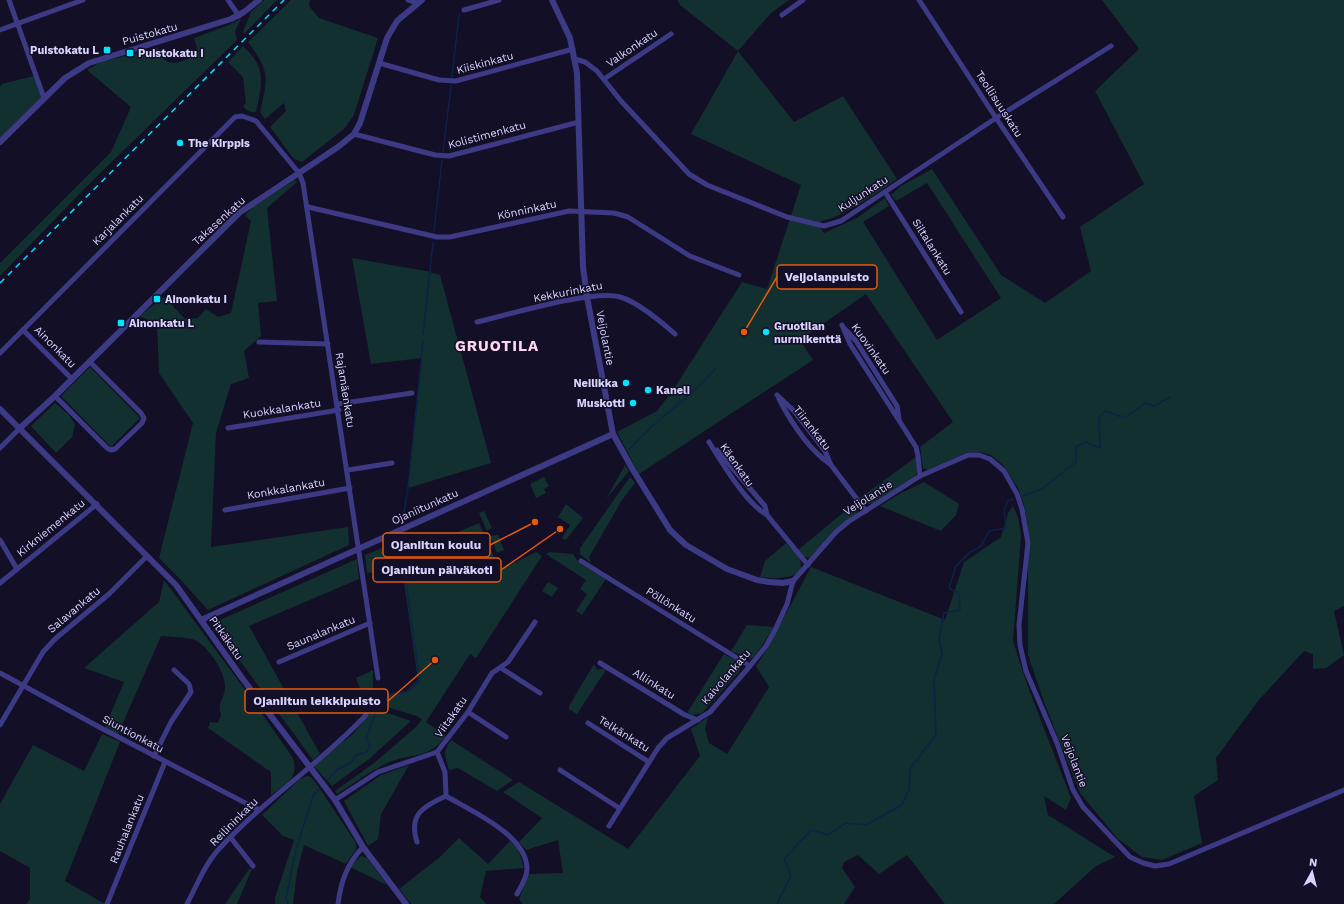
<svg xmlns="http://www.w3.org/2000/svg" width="1344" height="904" font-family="'Work Sans',sans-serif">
	<rect width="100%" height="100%" fill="#130f26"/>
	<g fill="#12302f">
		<polygon points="264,0 277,0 244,34 243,32 251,12"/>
		<path d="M291 0H310L309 6 319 18 378 38 354 115 345 128 302 162 294 159 270 127 286 111 284 103 265 119 260 112C268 78 270 71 248 42Z"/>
		<path d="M677 0H789L771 13 738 51 794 122 843 96 897 179C877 193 857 207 835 217 829 220 822 219 818 224L824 233 857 218 885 198 889 206 863 222 937 340 1001 298 927 183 896 201 891 195 901 186 932 169 1001 275 1045 303 1091 271 1080 227 1144 184 1095 91 1139 49 1102 0H1344V606L1334 611 1344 655 1326 668 1313 669V654L1304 651 1258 701 1216 758 1218 780 1194 796 1202 843 1162 860 1142 857 1118 839 1080 793 1044 702 1028 655V527L1024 505 1018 488 1004 466 991 455 980 452H968L927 470 923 468 920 447 953 422 866 294 800 340 813 360 639 474 617 432 657 411 673 390 742 282 767 289 801 185 691 134 738 51 680 5Z"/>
		<path d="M241 19 235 31 237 40 87 186 0 276V263L111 152 131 107 87 70 101 62 158 48C164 71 185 63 198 51L194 38 229 25Z"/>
		<path d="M243 46C267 68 262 83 256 112 250 113 246 110 243 106L246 103 243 77 228 62Z"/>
		<polygon points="34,76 43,96 0,138 0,87 2,84"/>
		<polygon points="295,180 297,182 267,208 277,301 258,303 261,336 244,351 249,378 231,384 216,433 211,547 348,527 349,545 208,610 180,579 159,558 193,423 159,373 157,324 139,316 164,297 185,319 198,318 206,309 218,317 231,313 251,221 245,215 253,207"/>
		<polygon points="352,258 426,271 440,275 491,463 408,488 422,358 371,364"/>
		<polygon points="90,367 140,418 111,447 61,396"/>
		<polygon points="55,403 68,414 75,424 72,437 56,453 31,426"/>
		<polygon points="916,457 918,470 915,477 872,504 868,504 860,498"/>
		<polygon points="625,465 629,471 606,499"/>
		<polygon points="544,477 549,486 544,489 546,493 536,498 530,484"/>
		<polygon points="630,477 635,483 622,500 589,557 591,563 580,554 580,548"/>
		<polygon points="924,482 959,504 956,515 941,531 880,506 901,493"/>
		<polygon points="856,502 859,507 857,513 836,529 811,558 804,557 798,550"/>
		<polygon points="566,504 583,518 566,540 562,538 570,525 558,517"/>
		<polygon points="1013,506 1018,517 1021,536 1013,641 1028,687 1071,798 1066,810 1044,796 1048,815 1115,857 1096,866 1054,904 945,904 907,855 879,874 858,855 844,862 842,868 855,887 844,904 523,904 519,899 529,874 563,873 558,840 526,850 519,842 542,818 503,792 519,782 628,849 700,756 691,729 708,717 705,729 709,743 727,754 769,687 756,666 767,649 811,567 945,620 964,562 1001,537 1008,513"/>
		<polygon points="484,511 492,528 487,531 479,513"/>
		<path d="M479 523 500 570 536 552 542 556 476 658 470 654 426 722 446 736C427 761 410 752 385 764 369 772 353 784 337 794L335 791 374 763 416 727 422 719 417 716 376 704 380 695 406 691 418 680 402 568 367 573 365 555 405 539 409 553Z"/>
		<polygon points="498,535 504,550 497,553 490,536"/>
		<path d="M786 543C791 548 798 554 800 560 807 581 771 579 760 577L765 561Z"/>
		<polygon points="550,552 573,554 579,563 606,579 582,615 576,611 587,594 580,589 586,580 546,554"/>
		<polygon points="357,559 359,579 249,626 320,754 313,760 215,627 215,624 220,620"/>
		<path d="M164 580 249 695 293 758C299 779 286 783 271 795V772L208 728 210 722 218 723 221 715C217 700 223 702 225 689 227 674 207 643 192 639 182 637 172 637 161 636L118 734 105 727 124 682 84 668 159 602Z"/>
		<polygon points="548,582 558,588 552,597 542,591"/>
		<polygon points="747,625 774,627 754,657 750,659 731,651"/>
		<polygon points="724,654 739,662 741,668 738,673 702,713 693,715 687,713"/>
		<polygon points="594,664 597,670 607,668 577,714 569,709 569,706"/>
		<polygon points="373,670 373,690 367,708 356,678"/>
		<polygon points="374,708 411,721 369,759 332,786 313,765 353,734"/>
		<polygon points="102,734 120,742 65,881 105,904 26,904 30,899 30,868 0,851 0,804 33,745 84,771"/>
		<path d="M451 740 513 780 497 791 458 768 449 770C445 755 442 753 451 740Z"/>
		<polygon points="409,765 381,814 378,839 368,846 344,801 381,775"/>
		<polygon points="307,776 311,777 316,783 356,843 356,849 346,864 304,845 297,872 293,904 275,904 275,898 294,840 283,836 262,815 300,779"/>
		<polygon points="459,838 488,864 510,841 518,847 524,868 486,871 480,897 486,904 411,904 399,889 440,857"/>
		<polygon points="361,856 367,858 387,885 350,867"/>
		<polygon points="249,869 252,869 237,904 225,904"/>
	</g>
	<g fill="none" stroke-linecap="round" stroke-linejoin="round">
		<g stroke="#0c2248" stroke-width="1.5">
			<polyline points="452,77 459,15"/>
			<polyline points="443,152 451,86"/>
			<polyline points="434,231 442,160"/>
			<polyline points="423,334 433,242"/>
			<path d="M629 450C654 419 690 400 715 369"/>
			<polyline points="1023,496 1042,489 1076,462 1076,447 1086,442 1100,448 1099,417 1106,411 1124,418 1146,403 1154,406 1170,397"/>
			<polyline points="402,524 408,488 423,342"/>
			<polyline points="379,704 383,696 407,692 420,681 400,540"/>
			<polyline points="328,780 338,769 351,763 356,755 367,752 370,746 366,739 377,709"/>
			<polyline points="288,904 286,898 296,850 313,796 319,789"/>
			<polyline points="777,904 791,876 784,859 811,830 828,835 846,823 866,825 902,805 909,790 910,769 936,735 934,680 942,654 939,639 944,613 960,610 959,594 949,588 956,566 969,553 981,546 989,531 1006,528 1004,510 1008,501 1013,499"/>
		</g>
		<g stroke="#3d3a85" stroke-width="5">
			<polyline points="9,0 44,98"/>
			<polyline points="228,0 239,16"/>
			<polyline points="408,0 418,3"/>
			<polyline points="919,0 996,118 1063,217"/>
			<polyline points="464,10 499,0"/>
			<polyline points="782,15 803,0"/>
			<polyline points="0,30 83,0"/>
			<polyline points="575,59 585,62 597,71 621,101 689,174 707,185 787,217 824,226 841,221 996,118 1111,46"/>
			<polyline points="379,63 439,80 456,81 573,49"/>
			<polyline points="604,79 671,34"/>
			<polyline points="354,134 435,155 449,156 579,122"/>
			<polyline points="885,192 961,312"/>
			<polyline points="308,207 437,237 450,237 569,211 614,213 628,217 690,256 739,275"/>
			<path d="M477 322C507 315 595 289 620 297 636 301 663 323 675 334"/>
			<polyline points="842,325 850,344 916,447 918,456 920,476"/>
			<polyline points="845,329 856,341 897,406 899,419"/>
			<polyline points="23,330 72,379"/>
			<polyline points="259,342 328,344"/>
			<polyline points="0,353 229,123 235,117 242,116 256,121 299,173 303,183 378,678"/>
			<polyline points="777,395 794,411 825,451 831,465 866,511"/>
			<polyline points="55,396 107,448 111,450 115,449 142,423 144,418 141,413 90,362"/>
			<path d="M779 399C791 422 808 449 830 464"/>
			<polyline points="338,404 412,393"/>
			<polyline points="228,428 339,410"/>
			<path d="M709 442C722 463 746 503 767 515L808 565"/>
			<polyline points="0,448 20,428"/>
			<polyline points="717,450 765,506 767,515"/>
			<polyline points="348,470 392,463"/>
			<polyline points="225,510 350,488"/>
			<polyline points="0,540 17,569"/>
			<polyline points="581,561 750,666"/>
			<polyline points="0,583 97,504"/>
			<polyline points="279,662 370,623"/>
			<polyline points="600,663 685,715 698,720"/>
			<polyline points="501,668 540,693"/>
			<polyline points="0,673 101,728 259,810"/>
			<polyline points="468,712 506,737"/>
			<polyline points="588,723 649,762"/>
			<polyline points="0,725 43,652 55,639 109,594 147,556"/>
			<path d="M437 752 445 772 446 796C471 811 527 835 527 869 527 877 521 887 517 894"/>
			<polyline points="154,756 171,722 191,692 189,684 174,670"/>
			<polyline points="560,770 619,808"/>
			<polyline points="335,800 378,772 437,752 468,712 492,673 508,662 535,622"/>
			<polyline points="609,826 658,748 667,738 710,712 750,666 766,646 775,630 787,604 793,581 836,532 848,522 920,476 968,455 979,455 990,459 1004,471 1017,494 1022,509 1028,543 1019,625 1020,645 1026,671 1057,743 1073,790 1083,807 1130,857 1143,863 1155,866 1169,864 1344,790"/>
			<polyline points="231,838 253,866"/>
			<path d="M417 842C408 814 424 806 446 796"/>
			<polyline points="107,904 165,762"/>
			<path d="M187 904C197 885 205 864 219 849 264 800 321 763 366 715"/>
			<path d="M338 904C341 881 347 864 363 847"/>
		</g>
		<g stroke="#3d3a85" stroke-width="6">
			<polyline points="552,0 570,38 577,73 583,267 587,297 613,434 633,470 670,530 686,545 727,569 757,580 769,582 783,583 793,581"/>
			<polyline points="0,142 65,78 89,63 231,19 244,12 259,0"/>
			<polyline points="0,409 176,585 242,678 335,800 363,847 406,904"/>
			<polyline points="20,428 55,396 239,213 338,147 354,134 360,123 387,38 397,21 422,0"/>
			<polyline points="201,620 613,434"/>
		</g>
		<polyline stroke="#00e5ff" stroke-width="1.5" stroke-dasharray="6 5" stroke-linecap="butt" points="0,283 284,0"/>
	</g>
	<g fill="#00e5ff" stroke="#130f26" stroke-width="1.5">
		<rect x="103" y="46" width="8" height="8" rx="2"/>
		<rect x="126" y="49" width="8" height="8" rx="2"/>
		<circle cx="180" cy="143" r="4"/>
		<rect x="153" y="295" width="8" height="8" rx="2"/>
		<rect x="117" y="319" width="8" height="8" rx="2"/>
		<circle cx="766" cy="332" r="4"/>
		<circle cx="626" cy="383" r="4"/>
		<circle cx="648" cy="390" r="4"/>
		<circle cx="633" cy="403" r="4"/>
	</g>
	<g text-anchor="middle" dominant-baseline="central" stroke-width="3" stroke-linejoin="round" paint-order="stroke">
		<g font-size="11" fill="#d9d4ff" stroke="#130f26">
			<text transform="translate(150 34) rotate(-16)">Puistokatu</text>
			<text transform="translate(632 48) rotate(-34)">Valkonkatu</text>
			<text transform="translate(485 63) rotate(-15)">Kiiskinkatu</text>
			<text transform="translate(999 104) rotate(57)">Teollisuuskatu</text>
			<text transform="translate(487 135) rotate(-15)">Kolistimenkatu</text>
			<text transform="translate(863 194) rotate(-33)">Kuljunkatu</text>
			<text transform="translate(527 210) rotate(-12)">Könninkatu</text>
			<text transform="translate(118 220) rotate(-45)">Karjalankatu</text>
			<text transform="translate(219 221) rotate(-42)">Takasenkatu</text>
			<text transform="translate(932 247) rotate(58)">Siltalankatu</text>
			<text transform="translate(568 292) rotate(-11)">Kekkurinkatu</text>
			<text transform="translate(605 338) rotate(79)">Veijolantie</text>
			<text transform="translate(55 347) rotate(45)">Ainonkatu</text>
			<text transform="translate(871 349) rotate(55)">Kuovinkatu</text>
			<text transform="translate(345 390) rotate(81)">Rajamäenkatu</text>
			<text transform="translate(282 409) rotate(-9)">Kuokkalankatu</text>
			<text transform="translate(812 428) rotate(52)">Tiirankatu</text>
			<text transform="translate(737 465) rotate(55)">Käenkatu</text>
			<text transform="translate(286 489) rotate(-10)">Konkkalankatu</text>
			<text transform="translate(868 498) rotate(-32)">Veijolantie</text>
			<text transform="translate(425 507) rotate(-24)">Ojaniitunkatu</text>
			<text transform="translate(51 528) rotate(-39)">Kirkniemenkatu</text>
			<text transform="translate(671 605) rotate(32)">Pöllönkatu</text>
			<text transform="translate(74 610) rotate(-40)">Salavankatu</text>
			<text transform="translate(321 633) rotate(-23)">Saunalankatu</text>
			<text transform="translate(226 638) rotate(55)">Pitkäkatu</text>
			<text transform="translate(726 677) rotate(-49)">Kaivolankatu</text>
			<text transform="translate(654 684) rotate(32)">Allinkatu</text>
			<text transform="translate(451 717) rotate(-55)">Viitakatu</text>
			<text transform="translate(133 734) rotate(28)">Siuntionkatu</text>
			<text transform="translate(624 734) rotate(32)">Telkänkatu</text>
			<text transform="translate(1074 761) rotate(69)">Veijolantie</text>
			<text transform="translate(234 822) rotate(-45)">Reilininkatu</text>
			<text transform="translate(127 829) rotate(-68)">Rauhalankatu</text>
		</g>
		<g font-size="11" font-weight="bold" fill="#d9d4ff" stroke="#130f26" text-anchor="start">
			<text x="99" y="50" text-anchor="end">Puistokatu L</text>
			<text x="138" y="53">Puistokatu I</text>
			<text x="188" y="143">The Kirppis</text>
			<text x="165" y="299">Ainonkatu I</text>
			<text x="129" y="323">Ainonkatu L</text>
			<text x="774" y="326">Gruotilan<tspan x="774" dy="13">nurmikenttä</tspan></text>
			<text x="618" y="383" text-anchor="end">Neilikka</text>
			<text x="656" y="390">Kaneli</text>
			<text x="625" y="403" text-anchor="end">Muskotti</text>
		</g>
		<g font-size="15" font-weight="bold" letter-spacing="1" fill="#ffd6f0" stroke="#130f26">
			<text x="497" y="346">GRUOTILA</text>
		</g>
	</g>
	<path fill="none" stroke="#e8590c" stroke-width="1.5" d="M744 332L777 277M535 522L490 545M560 529L501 570M435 660L388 701"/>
	<g fill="#e8590c" stroke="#130f26" stroke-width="1.5">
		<circle cx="744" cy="332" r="4"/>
		<circle cx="535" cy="522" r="4"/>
		<circle cx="560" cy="529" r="4"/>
		<circle cx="435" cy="660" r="4"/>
	</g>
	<g fill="#130f26" stroke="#e8590c" stroke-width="1.5">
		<rect x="777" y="265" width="100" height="24" rx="4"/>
		<rect x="383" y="533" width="107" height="24" rx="4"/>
		<rect x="373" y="558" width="128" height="24" rx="4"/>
		<rect x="245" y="689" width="143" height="24" rx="4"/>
	</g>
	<g font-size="12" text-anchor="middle" font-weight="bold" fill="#d9d4ff">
		<text x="827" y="281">Veijolanpuisto</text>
		<text x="436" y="549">Ojaniitun koulu</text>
		<text x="437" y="574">Ojaniitun päiväkoti</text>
		<text x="317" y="705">Ojaniitun leikkipuisto</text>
	</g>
	<g transform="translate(1312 872) rotate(7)" stroke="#130f26" stroke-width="3" paint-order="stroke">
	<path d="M0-3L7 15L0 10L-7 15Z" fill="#d9d4ff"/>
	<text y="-6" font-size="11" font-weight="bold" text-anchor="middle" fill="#d9d4ff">N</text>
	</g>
</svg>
